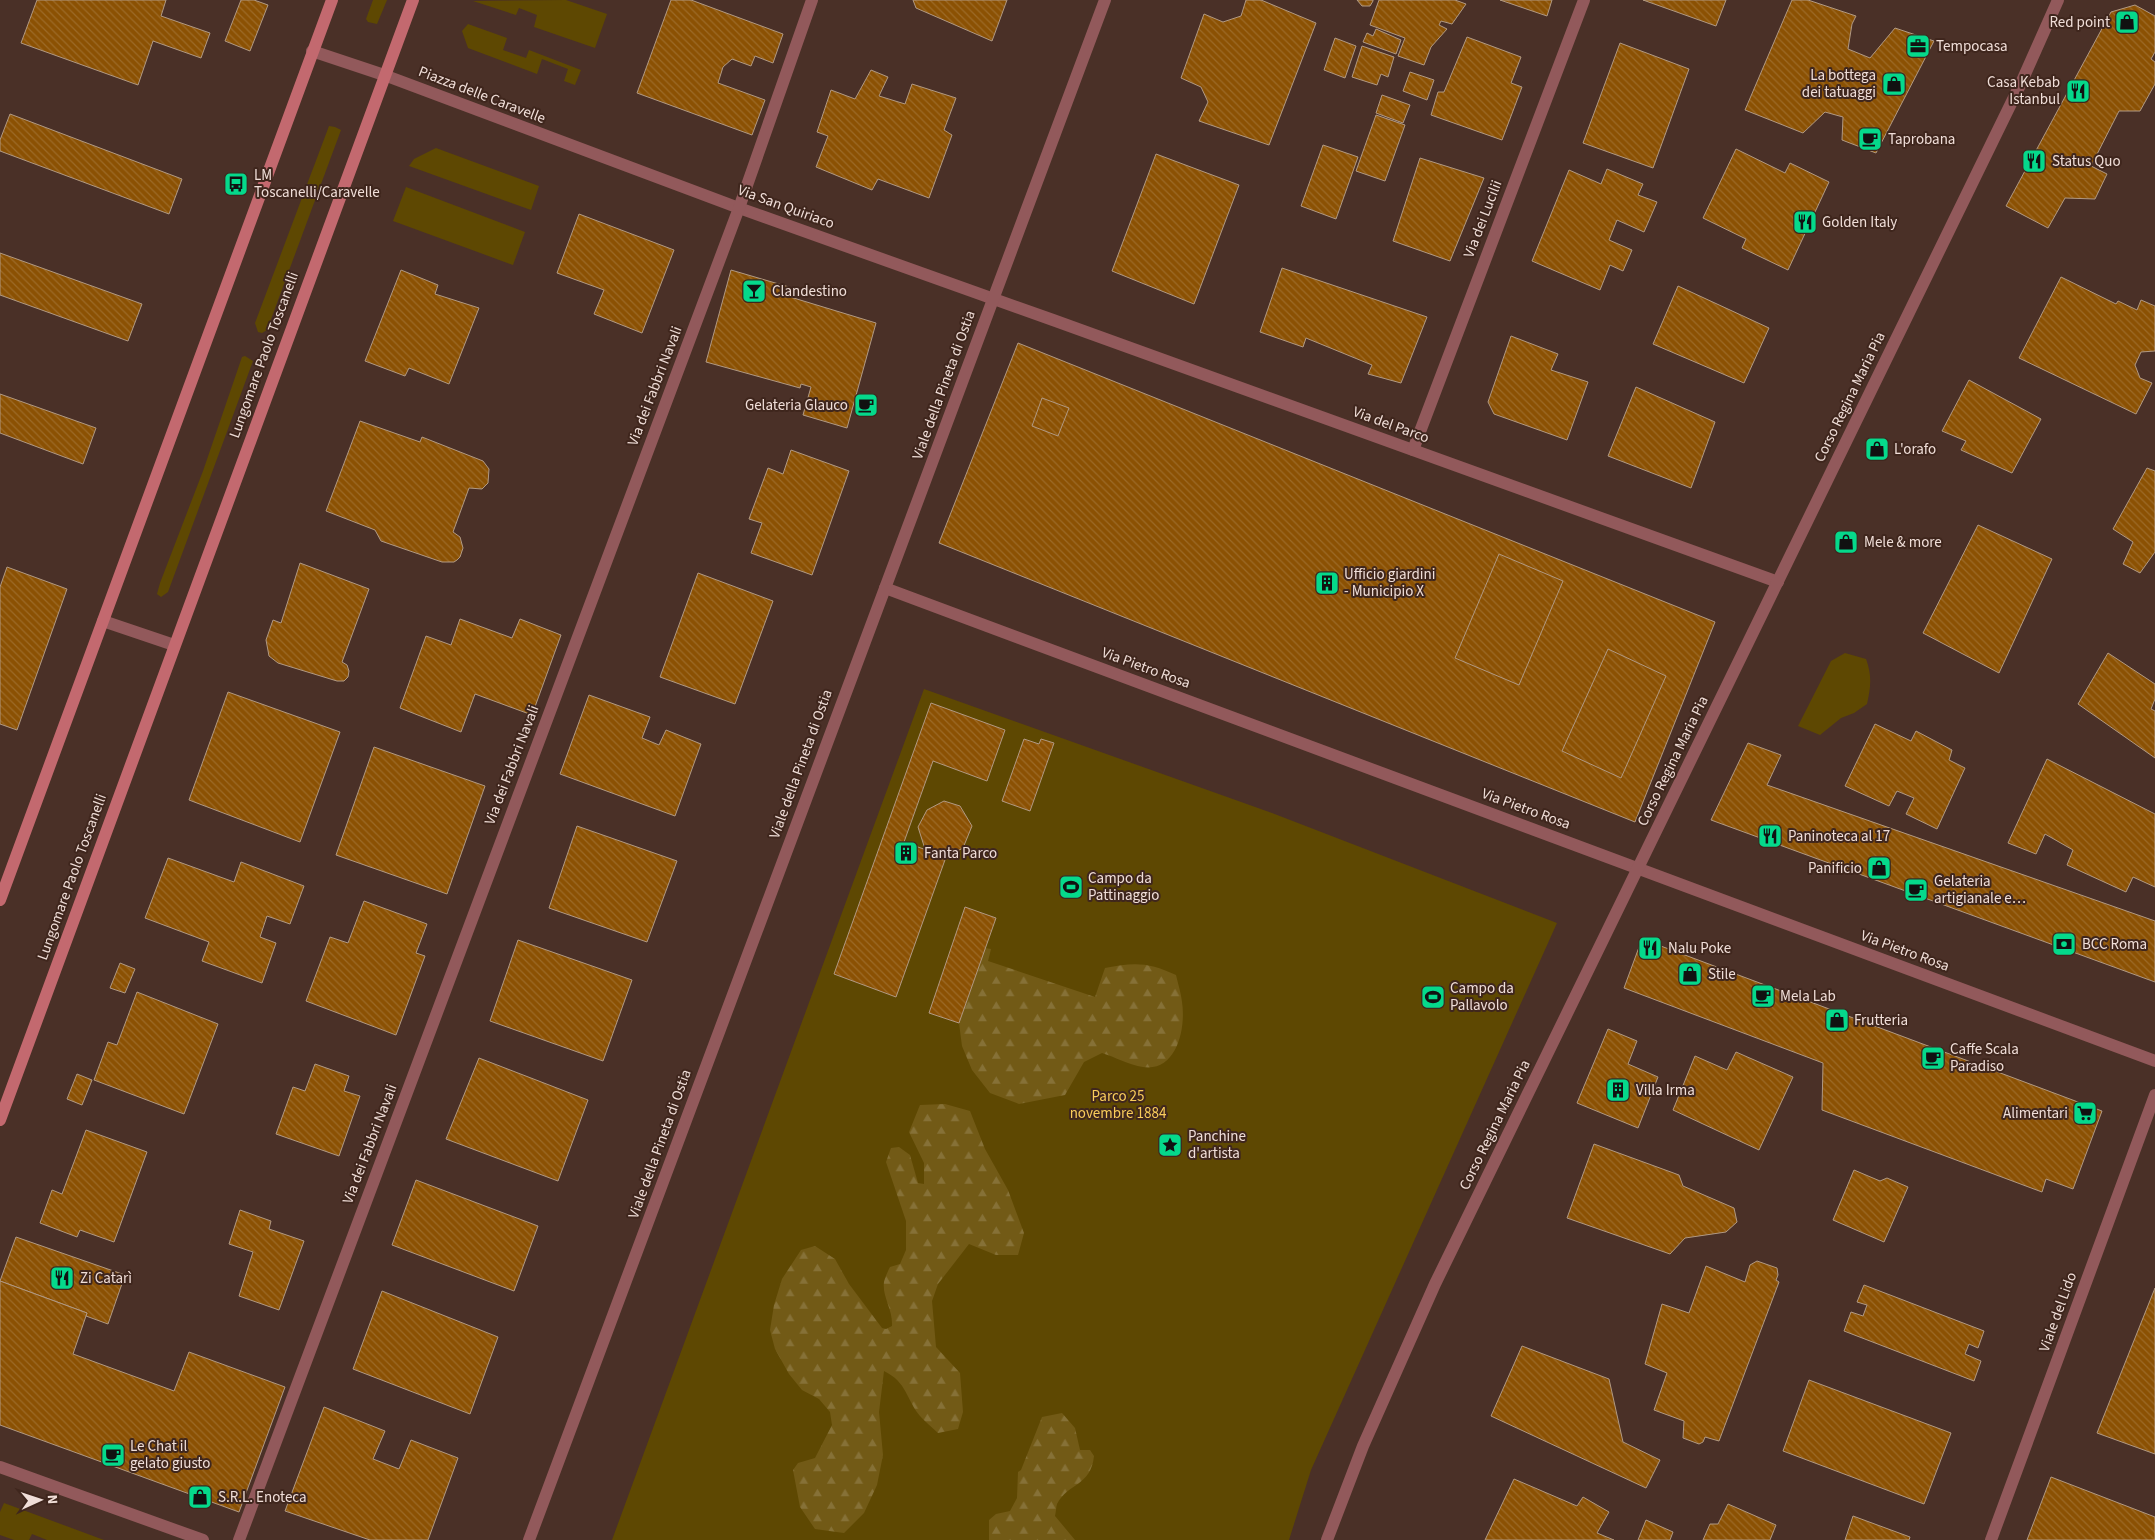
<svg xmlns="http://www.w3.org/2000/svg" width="2155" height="1540" font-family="'Source Sans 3',sans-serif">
	<defs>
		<pattern id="forest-firs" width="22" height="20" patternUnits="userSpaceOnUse" patternTransform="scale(1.25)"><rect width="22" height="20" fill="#725a16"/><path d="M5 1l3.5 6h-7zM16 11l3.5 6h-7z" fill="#867137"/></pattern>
		<pattern id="building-back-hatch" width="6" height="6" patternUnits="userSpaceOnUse" patternTransform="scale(1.25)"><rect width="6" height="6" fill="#8b5103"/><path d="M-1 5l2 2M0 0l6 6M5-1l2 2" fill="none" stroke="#9c6a27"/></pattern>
	</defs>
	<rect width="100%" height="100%" fill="#4a3027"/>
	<g fill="#5e4802">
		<polygon points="373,0 387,0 377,24 368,22 366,19"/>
		<polygon points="566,0 607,14 595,48 534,27 537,15 519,8 516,15 473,1"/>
		<polygon points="468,24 507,38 503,50 526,58 529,50 581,70 575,85 564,81 568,69 542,59 537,74 468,48 462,31"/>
		<polygon points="329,126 335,127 341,130 267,330 262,333 258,332 255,323"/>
		<polygon points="436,148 539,186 531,210 409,166 414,159"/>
		<polygon points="406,187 525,232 513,265 393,221"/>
		<polygon points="245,356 253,361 168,592 161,597 157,594 160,583 203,471 242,357"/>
		<path d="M1845 653 1866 659C1872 675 1871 687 1867 704L1854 713 1841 718 1820 735 1798 726 1831 661Z"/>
		<polygon points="924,689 1272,813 1557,923 1311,1470 1289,1540 612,1540"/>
		<polygon points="4,1503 104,1540 47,1540 32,1534 29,1540 14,1540 0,1535 0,1512"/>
	</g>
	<g fill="url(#forest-firs)">
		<path d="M985 948 991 949 988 961 1095 997 1105 968C1134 962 1149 962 1176 975 1178 984 1181 993 1182 1002 1186 1028 1177 1072 1143 1067 1129 1065 1115 1057 1102 1053L1084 1062 1065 1095 1019 1104 990 1093 972 1070 962 1046 959 1023Z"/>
		<path d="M945 1104 970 1111 985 1149 1008 1190 1024 1233 1018 1255H996L969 1244 938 1284 932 1301 936 1347 960 1373 963 1412 958 1429 938 1433C932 1427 925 1422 920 1416 906 1399 907 1382 884 1371L879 1412 883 1455 877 1485 864 1513 844 1533 815 1529 800 1507 793 1470 798 1463 815 1458 832 1425 830 1412 819 1399 802 1390 789 1374 775 1349 770 1330 774 1305 782 1279 801 1250 815 1246 835 1259 849 1284 882 1328 886 1329 892 1326C893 1309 882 1297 884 1282 885 1277 888 1271 890 1267L900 1264 906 1250V1221L886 1162 891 1148 899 1147 910 1155 918 1183 924 1184V1163L909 1132 920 1105Z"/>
		<path d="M1062 1413 1075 1428 1080 1450H1090L1094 1456C1091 1486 1068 1483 1057 1504 1056 1507 1056 1512 1055 1516L1075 1540H989V1520L996 1514 1010 1511 1017 1498 1018 1472 1021 1470 1042 1417Z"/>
	</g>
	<g fill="url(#building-back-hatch)" stroke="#b19983">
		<polygon points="37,0 166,0 161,16 210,33 201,58 153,41 138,85 21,43"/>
		<polygon points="241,0 254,0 268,5 250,51 225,41"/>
		<polygon points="671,0 691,0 783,34 773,63 755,56 751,66 732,59 723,67 718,83 765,100 752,135 637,93"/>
		<polygon points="913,0 1007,0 992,41 916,8"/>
		<polygon points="1246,0 1261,0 1316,23 1269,145 1199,121 1208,102 1201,87 1181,78 1204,14 1223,22 1241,16"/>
		<polygon points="1357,0 1373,0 1373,1 1370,6 1362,6"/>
		<polygon points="1379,0 1455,0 1466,4 1452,24 1441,21 1439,25 1447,29 1431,47 1424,65 1398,56 1405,38 1370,25"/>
		<polygon points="1500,0 1552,0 1547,16"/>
		<polygon points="1643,0 1726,0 1716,26"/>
		<polygon points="1792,0 1808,0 1856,16 1852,24 1848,49 1870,58 1895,28 1934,41 1876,153 1842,140 1843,117 1825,112 1803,133 1745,110"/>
		<polygon points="2135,5 2155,16 2155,52 2151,59 2155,62 2155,84 2140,111 2119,111 2091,166 2107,174 2095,199 2065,198 2048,228 2006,206 2111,12"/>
		<polygon points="1376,29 1401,40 1396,54 1363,42 1367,33 1373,36"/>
		<polygon points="1467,37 1521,57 1511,83 1522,87 1502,140 1431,115 1438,92 1444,92"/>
		<polygon points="1335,38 1356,46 1345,78 1324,70"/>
		<polygon points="1620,43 1689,69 1653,168 1583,143"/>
		<polygon points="1362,46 1394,57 1388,77 1381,74 1377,85 1352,77"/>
		<polygon points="871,70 888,77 879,96 905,104 912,84 956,98 944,130 952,135 929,198 878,179 872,190 816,167 828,136 817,132 831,90 855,99"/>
		<polygon points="1410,72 1434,80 1427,100 1403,91"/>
		<polygon points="1382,95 1410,105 1403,123 1376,113"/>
		<polygon points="10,114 182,179 169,214 0,151 0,140"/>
		<polygon points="1376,115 1405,125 1385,181 1356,171"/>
		<polygon points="1323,145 1358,157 1336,219 1301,206"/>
		<polygon points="1736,149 1785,173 1790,163 1829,182 1788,270 1742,248 1746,239 1703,218"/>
		<polygon points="1156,154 1239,185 1194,304 1112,271"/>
		<polygon points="1420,158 1484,178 1450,261 1393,241"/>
		<polygon points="1607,169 1643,184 1638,195 1657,202 1644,232 1617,220 1609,240 1632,250 1623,271 1610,265 1600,290 1532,261 1569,170 1601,184"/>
		<polygon points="579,214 674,250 642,333 594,314 604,290 557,273"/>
		<polygon points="0,253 142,304 128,341 0,295"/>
		<polygon points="1282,268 1427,317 1401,383 1368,374 1372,365 1306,338 1303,347 1260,332"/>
		<polygon points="401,270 438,285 435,294 479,308 449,384 409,368 405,376 365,361"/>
		<polygon points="731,270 789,287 787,296 876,323 847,428 803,415 811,387 801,384 800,388 706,362"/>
		<polygon points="2061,277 2116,304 2118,301 2137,310 2141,300 2155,306 2155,351 2141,352 2135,365 2140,378 2152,383 2136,414 2019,358"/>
		<polygon points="1678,286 1769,328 1744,383 1653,344"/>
		<polygon points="1511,336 1558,354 1551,370 1588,382 1567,440 1494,414 1488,402"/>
		<polygon points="1018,343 1715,622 1635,822 939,543"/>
		<polygon points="1969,380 2041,419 2012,473 1961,450 1966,441 1942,431"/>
		<polygon points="1636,387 1715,422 1691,488 1608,456"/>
		<polygon points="0,394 96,428 83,464 0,433"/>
		<polygon points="1042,398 1069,408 1058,436 1032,426"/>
		<polygon points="360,421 420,442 422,437 483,461 489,469 488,483 482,489 469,488 453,532 460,537 463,548 460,557 457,560 454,562 442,562 381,541 375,530 326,511"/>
		<polygon points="791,450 849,471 812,575 751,553 762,523 749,519 768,468 783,474"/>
		<polygon points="2147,468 2155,471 2155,552 2140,573 2123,564 2133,542 2113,529"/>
		<polygon points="1978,525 2052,559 1999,673 1923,633"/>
		<polygon points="1499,554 1563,581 1519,685 1455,658"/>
		<polygon points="300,563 369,589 342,662 347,665 349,671 348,677 344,681 337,681 278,663 269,656 266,640 273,620 281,623"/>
		<polygon points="7,567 67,589 17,730 0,724 0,587"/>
		<polygon points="698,573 773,601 735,704 660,677"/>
		<polygon points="460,619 512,638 520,619 561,635 532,715 475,694 461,732 400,708 426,636 451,645"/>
		<polygon points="1608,649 1666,676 1621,778 1562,751"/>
		<polygon points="2108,653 2155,684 2155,699 2151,709 2155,711 2155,758 2078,704"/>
		<polygon points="228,692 340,732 300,842 189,800"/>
		<polygon points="589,695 650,717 642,738 659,745 666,730 701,744 675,816 560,774"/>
		<polygon points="931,703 1005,730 987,781 933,761 904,842 946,857 896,997 834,974"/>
		<polygon points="1875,724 1911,741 1916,731 1952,750 1949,760 1965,768 1937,829 1906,814 1914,798 1897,791 1889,806 1845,786"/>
		<polygon points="1024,739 1039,744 1041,739 1054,743 1030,811 1002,801"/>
		<polygon points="1748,743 1781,755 1767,785 2155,921 2155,982 1711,820"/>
		<polygon points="374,747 485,786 447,894 336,855"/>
		<polygon points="2047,759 2155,814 2155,887 2133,877 2126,892 2067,865 2073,850 2045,834 2036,854 2008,843"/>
		<polygon points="944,801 960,806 972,826 963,848 946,857 925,849 918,827 927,810"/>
		<polygon points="577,826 677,861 647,942 549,908"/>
		<polygon points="168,858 234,882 241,862 304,886 290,924 267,916 260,937 276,943 262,983 202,961 209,942 145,918"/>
		<polygon points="364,901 427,924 416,953 425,956 396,1035 306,1001 330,937 348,943"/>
		<polygon points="965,907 996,918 959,1023 929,1013"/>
		<polygon points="1642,939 2102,1111 2073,1189 2046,1179 2042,1192 1822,1110 1823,1063 1624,988"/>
		<polygon points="518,940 632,980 603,1061 490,1021"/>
		<polygon points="120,963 135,969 125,993 110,988"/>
		<polygon points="137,992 218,1024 184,1114 94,1080 108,1042 117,1045"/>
		<polygon points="1608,1029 1637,1041 1628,1064 1658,1077 1638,1128 1577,1103"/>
		<polygon points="1736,1052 1793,1077 1759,1150 1673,1110 1695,1056 1727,1070"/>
		<polygon points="479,1058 588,1100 558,1181 446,1139"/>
		<polygon points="315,1064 349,1076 344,1091 360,1096 339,1156 276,1134 293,1087 305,1091"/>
		<polygon points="77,1074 92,1080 82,1105 67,1099"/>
		<polygon points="86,1130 147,1152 114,1242 80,1230 77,1237 40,1223 52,1190 62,1194"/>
		<polygon points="1594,1144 1679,1175 1683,1186 1734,1208 1737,1222 1726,1232 1685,1238 1670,1254 1567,1218"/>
		<polygon points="1854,1170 1880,1181 1887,1178 1908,1187 1884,1242 1833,1220"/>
		<polygon points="416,1180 538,1226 514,1291 392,1245"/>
		<polygon points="240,1210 271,1221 269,1229 304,1241 279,1310 239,1296 253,1252 229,1244"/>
		<polygon points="16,1237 125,1275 108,1324 86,1316 87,1313 0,1281"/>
		<polygon points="1757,1261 1777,1268 1778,1275 1776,1280 1779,1282 1719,1441 1705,1437 1703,1442 1699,1444 1683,1438 1684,1421 1654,1410 1667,1373 1645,1364 1662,1304 1689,1313 1706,1266 1745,1282 1750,1265"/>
		<polygon points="0,1281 87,1313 73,1354 174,1391 189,1352 285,1387 239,1512 0,1425"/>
		<polygon points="1864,1285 1984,1331 1978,1348 1969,1344 1965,1354 1981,1361 1974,1381 1844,1331 1851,1312 1863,1316 1867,1305 1857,1302"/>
		<polygon points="2155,1288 2155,1454 2097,1433"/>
		<polygon points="382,1291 498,1337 470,1414 353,1369"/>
		<polygon points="1522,1346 1609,1379 1623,1442 1660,1460 1646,1488 1491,1416"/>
		<polygon points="1809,1380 1951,1433 1924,1504 1783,1451"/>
		<polygon points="324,1407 385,1431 373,1459 399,1469 411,1440 458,1458 428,1540 370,1540 285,1511"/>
		<polygon points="2051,1477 2155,1517 2155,1540 2027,1540"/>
		<polygon points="1514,1479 1577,1506 1583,1497 1609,1512 1597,1533 1614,1540 1485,1540"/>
		<polygon points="1728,1504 1776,1525 1770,1540 1703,1540 1710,1524 1718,1524"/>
		<polygon points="1853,1516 1910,1537 1909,1540 1845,1540"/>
		<polygon points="1646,1520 1673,1532 1670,1540 1638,1540"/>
	</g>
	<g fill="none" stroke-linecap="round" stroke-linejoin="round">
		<g stroke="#92595b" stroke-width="12">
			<polyline points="312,51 384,75 739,208 1053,320 1778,582"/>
			<polyline points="1413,450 1584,0"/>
			<polyline points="885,588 2155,1061"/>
			<polyline points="103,621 174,645"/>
			<polyline points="0,1467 203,1540"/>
			<polyline points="239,1540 739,208 812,0"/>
			<polyline points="529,1540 1105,0"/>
			<polyline points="1327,1540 1363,1446 1435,1284 2022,81 2058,0"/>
			<polyline points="1991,1540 2155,1095"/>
		</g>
		<g stroke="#c3696f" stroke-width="12">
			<polyline points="0,900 332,0"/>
			<polyline points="0,1120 413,0"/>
		</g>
	</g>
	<defs>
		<g id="shop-square" transform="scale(1.25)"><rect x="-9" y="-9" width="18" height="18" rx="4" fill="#05d98b" stroke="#3f261d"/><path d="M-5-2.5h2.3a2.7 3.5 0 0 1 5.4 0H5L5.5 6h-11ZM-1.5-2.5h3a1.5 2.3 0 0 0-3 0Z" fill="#111"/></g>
		<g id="office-square" transform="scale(1.25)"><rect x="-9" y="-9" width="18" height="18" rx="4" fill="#05d98b" stroke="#3f261d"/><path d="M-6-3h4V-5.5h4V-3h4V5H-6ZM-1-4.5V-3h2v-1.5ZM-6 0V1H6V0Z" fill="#111"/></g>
		<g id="restaurant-square" transform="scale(1.25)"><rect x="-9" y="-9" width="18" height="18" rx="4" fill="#05d98b" stroke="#3f261d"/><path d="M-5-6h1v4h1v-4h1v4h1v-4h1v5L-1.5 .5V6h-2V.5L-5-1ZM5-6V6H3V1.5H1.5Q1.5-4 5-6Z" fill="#111"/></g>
		<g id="cafe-square" transform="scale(1.25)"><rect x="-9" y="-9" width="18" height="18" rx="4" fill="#05d98b" stroke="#3f261d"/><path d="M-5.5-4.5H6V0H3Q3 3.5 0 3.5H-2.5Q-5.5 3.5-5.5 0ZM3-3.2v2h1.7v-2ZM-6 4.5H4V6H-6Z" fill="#111"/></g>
		<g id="bus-square" transform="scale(1.25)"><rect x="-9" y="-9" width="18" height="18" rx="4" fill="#05d98b" stroke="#3f261d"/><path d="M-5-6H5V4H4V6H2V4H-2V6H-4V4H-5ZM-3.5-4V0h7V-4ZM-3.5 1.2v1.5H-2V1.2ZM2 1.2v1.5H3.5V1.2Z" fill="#111"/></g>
		<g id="bar-square" transform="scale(1.25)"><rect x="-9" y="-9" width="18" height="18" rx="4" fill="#05d98b" stroke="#3f261d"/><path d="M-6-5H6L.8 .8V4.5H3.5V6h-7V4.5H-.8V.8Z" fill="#111"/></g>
		<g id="building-square" transform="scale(1.25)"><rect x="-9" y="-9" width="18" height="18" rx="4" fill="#05d98b" stroke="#3f261d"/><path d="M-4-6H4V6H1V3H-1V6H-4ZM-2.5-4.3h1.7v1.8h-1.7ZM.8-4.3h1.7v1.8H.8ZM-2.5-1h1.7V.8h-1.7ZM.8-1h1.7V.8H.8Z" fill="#111"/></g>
		<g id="stadium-square" transform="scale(1.25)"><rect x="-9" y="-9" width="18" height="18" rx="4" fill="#05d98b" stroke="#3f261d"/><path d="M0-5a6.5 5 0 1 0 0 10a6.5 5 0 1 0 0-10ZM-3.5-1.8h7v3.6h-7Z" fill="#111"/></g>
		<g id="bank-square" transform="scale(1.25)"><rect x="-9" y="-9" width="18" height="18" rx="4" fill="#05d98b" stroke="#3f261d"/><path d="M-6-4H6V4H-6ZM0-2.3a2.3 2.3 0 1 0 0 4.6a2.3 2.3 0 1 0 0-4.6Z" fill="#111"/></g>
		<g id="supermarket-square" transform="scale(1.25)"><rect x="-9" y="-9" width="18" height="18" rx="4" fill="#05d98b" stroke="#3f261d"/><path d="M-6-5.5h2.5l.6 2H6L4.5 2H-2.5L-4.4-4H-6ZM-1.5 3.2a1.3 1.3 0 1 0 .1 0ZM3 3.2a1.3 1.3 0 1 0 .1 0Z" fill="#111"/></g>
		<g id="sight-square" transform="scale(1.25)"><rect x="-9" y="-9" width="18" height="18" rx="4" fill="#05d98b" stroke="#3f261d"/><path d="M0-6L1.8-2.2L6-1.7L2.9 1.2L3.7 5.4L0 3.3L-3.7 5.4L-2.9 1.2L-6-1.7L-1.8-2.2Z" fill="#111"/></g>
	</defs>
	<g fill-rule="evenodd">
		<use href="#shop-square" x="2127" y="22"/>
		<use href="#office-square" x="1918" y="46"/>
		<use href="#shop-square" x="1894" y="84"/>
		<use href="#restaurant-square" x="2078" y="91"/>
		<use href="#cafe-square" x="1870" y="139"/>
		<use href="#restaurant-square" x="2034" y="161"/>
		<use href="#bus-square" x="236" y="184"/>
		<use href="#restaurant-square" x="1805" y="222"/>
		<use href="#bar-square" x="754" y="291"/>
		<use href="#cafe-square" x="866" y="405"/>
		<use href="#shop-square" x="1877" y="449"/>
		<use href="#shop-square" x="1846" y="542"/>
		<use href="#building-square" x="1327" y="583"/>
		<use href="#restaurant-square" x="1770" y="836"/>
		<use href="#building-square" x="906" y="853"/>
		<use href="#shop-square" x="1879" y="868"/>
		<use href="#stadium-square" x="1071" y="887"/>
		<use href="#cafe-square" x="1916" y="890"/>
		<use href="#bank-square" x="2064" y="944"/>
		<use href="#restaurant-square" x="1650" y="948"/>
		<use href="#shop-square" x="1690" y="974"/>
		<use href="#cafe-square" x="1763" y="996"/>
		<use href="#stadium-square" x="1433" y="997"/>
		<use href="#shop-square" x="1837" y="1020"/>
		<use href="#cafe-square" x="1933" y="1058"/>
		<use href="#building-square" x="1618" y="1090"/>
		<use href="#supermarket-square" x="2085" y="1113"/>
		<use href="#sight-square" x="1170" y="1145"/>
		<use href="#restaurant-square" x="62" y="1278"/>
		<use href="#cafe-square" x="113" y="1455"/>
		<use href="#shop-square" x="200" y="1497"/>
	</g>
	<g text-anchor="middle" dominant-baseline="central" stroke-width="4" stroke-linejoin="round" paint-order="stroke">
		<g font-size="15" fill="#f0ded8" stroke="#3f261d" text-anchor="start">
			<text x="2110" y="22" text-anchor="end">Red point</text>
			<text x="1936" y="46">Tempocasa</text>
			<text x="1876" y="75" text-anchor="end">La bottega<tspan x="1876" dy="17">dei tatuaggi</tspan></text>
			<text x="2060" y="82" text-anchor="end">Casa Kebab<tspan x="2060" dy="17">Istanbul</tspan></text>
			<text x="1888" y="139">Taprobana</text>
			<text x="2052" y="161">Status Quo</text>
			<text x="254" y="175">LM<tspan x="254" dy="17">Toscanelli/Caravelle</tspan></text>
			<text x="1822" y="222">Golden Italy</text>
			<text x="772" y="291">Clandestino</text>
			<text x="848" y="405" text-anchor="end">Gelateria Glauco</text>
			<text x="1894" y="449">L'orafo</text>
			<text x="1864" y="542">Mele &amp; more</text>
			<text x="1344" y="574">Ufficio giardini<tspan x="1344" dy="17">- Municipio X</tspan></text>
			<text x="1788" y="836">Paninoteca al 17</text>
			<text x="924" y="853">Fanta Parco</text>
			<text x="1862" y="868" text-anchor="end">Panificio</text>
			<text x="1088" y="878">Campo da<tspan x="1088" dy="17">Pattinaggio</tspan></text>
			<text x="1934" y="881">Gelateria<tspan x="1934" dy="17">artigianale e…</tspan></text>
			<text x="2082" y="944">BCC Roma</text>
			<text x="1668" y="948">Nalu Poke</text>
			<text x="1708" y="974">Stile</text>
			<text x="1450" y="988">Campo da<tspan x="1450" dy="17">Pallavolo</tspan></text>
			<text x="1780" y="996">Mela Lab</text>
			<text x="1854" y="1020">Frutteria</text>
			<text x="1950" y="1049">Caffe Scala<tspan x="1950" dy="17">Paradiso</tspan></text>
			<text x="1636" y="1090">Villa Irma</text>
			<text x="2068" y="1113" text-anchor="end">Alimentari</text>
			<text x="1188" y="1136">Panchine<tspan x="1188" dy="17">d'artista</tspan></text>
			<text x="80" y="1278">Zi Catarì</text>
			<text x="130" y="1446">Le Chat il<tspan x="130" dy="17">gelato giusto</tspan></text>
			<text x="218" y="1497">S.R.L. Enoteca</text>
		</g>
		<g font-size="15" fill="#f0ded8" stroke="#3f261d">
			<text transform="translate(482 95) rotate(21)">Piazza delle Caravelle</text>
			<text transform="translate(786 207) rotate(20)">Via San Quiriaco</text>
			<text transform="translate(1483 219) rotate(-69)">Via dei Lucilii</text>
			<text transform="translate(264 355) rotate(-70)">Lungomare Paolo Toscanelli</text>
			<text transform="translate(944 385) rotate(-70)">Viale della Pineta di Ostia</text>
			<text transform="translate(655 386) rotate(-69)">Via dei Fabbri Navali</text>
			<text transform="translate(1850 397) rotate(-64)">Corso Regina Maria Pia</text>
			<text transform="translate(1391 425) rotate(20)">Via del Parco</text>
			<text transform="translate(1146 668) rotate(20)">Via Pietro Rosa</text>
			<text transform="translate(1673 761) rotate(-64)">Corso Regina Maria Pia</text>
			<text transform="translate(801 764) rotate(-70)">Viale della Pineta di Ostia</text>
			<text transform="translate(512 765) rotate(-69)">Via dei Fabbri Navali</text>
			<text transform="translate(1526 809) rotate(20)">Via Pietro Rosa</text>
			<text transform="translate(72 877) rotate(-70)">Lungomare Paolo Toscanelli</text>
			<text transform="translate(1905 951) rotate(20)">Via Pietro Rosa</text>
			<text transform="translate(1495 1125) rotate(-64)">Corso Regina Maria Pia</text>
			<text transform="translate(370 1144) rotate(-69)">Via dei Fabbri Navali</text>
			<text transform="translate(660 1144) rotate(-70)">Viale della Pineta di Ostia</text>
			<text transform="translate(2058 1312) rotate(-70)">Viale del Lido</text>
		</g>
		<g font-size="15" fill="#f9cc5a" stroke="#3f261d">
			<text x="1118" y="1096">Parco 25<tspan x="1118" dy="17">novembre 1884</tspan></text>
		</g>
	</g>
	<g transform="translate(40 1500) rotate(87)" stroke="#3f261d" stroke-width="4" paint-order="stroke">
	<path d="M0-4L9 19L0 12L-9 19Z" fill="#f0ded8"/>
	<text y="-8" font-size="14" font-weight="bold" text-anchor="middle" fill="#f0ded8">N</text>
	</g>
</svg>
